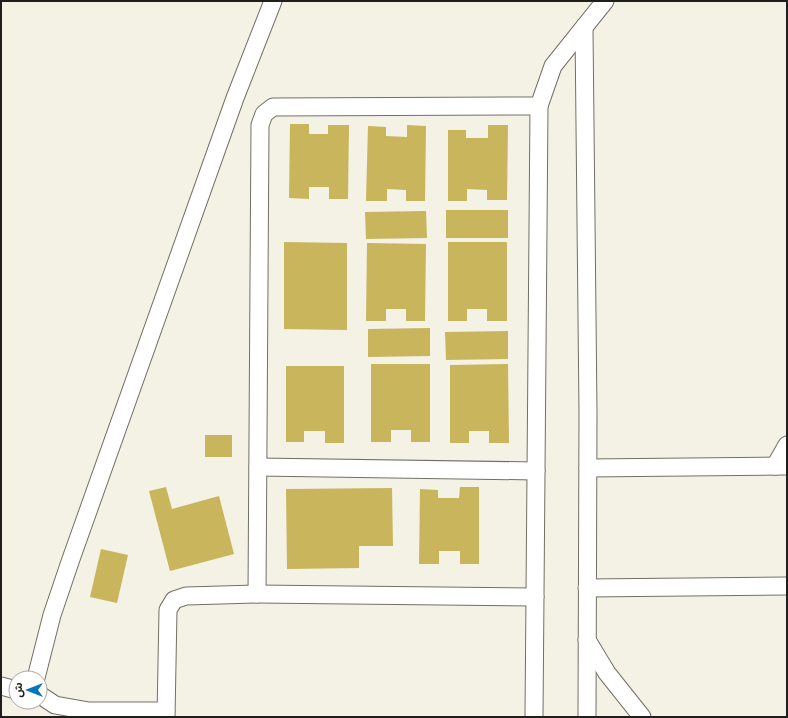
<svg xmlns="http://www.w3.org/2000/svg" width="788" height="718" font-family="'IBM Plex Sans','Noto Sans Arabic',sans-serif">
	<rect width="100%" height="100%" fill="#f4f1e5"/>
	<g fill="#c8b55c">
		<polygon points="290,124 309,124 309,134 328,134 328,125 349,125 348,199 329,199 329,187 309,187 309,199 289,198"/>
		<polygon points="407,125 426,126 425,201 406,201 406,190 387,189 387,201 366,201 368,126 386,127 386,136 407,137"/>
		<polygon points="488,125 508,125 507,200 487,200 487,190 467,189 467,201 448,201 448,130 466,130 466,138 488,138"/>
		<rect x="446" y="210" width="62" height="28"/>
		<polygon points="426,211 427,238 366,239 365,212"/>
		<polygon points="284,242 347,243 347,330 284,329"/>
		<polygon points="448,242 507,242 507,321 487,321 487,309 467,309 467,321 448,321"/>
		<polygon points="367,243 426,244 425,321 406,321 406,309 386,309 386,321 366,321"/>
		<polygon points="430,328 430,356 368,357 368,329"/>
		<polygon points="508,331 508,359 446,360 445,332"/>
		<polygon points="371,364 430,364 430,442 411,442 411,430 391,430 391,442 371,442"/>
		<polygon points="508,364 509,443 489,443 489,431 469,431 469,443 450,443 450,365"/>
		<polygon points="286,366 344,366 344,443 325,443 325,431 304,431 304,442 286,442"/>
		<rect x="205" y="435" width="27" height="22"/>
		<polygon points="166,487 172,509 219,496 234,554 170,571 149,491"/>
		<polygon points="460,487 479,487 479,564 460,564 460,551 439,551 439,564 419,564 420,489 438,490 438,498 459,498"/>
		<polygon points="392,488 393,546 359,546 359,568 287,569 286,489"/>
		<polygon points="101,549 128,555 117,603 90,597"/>
	</g>
	<g fill="none" stroke-linecap="round" stroke-linejoin="round">
		<g stroke="#727065" stroke-width="19">
			<g id="minor">
				<polyline points="585,26 584,29 588,412 587,717"/>
				<polyline points="775,466 787,445"/>
				<polyline points="258,467 536,471"/>
				<polyline points="588,468 787,466"/>
				<polyline points="587,588 787,586"/>
				<polyline points="257,594 260,125 264,114 273,107 539,106 553,66 605,1"/>
				<polyline points="587,640 607,673 642,717"/>
				<polyline points="36,678 52,615 71,559 235,98 273,1"/>
				<polyline points="1,686 16,690"/>
				<polyline points="40,695 55,705 89,711 166,711"/>
				<polyline points="166,717 168,610 174,600 186,596 257,594 535,597"/>
				<polyline points="534,717 539,106"/>
			</g>
		</g>
		<use href="#minor" stroke="#fff" stroke-width="17"/>
	</g>
	<rect width="788" height="718" fill="none" stroke="#1f1e1a" stroke-width="4"/>
	<g transform="translate(28 690) rotate(270)"><circle r="19" fill="#ffffff" stroke="#a5a5a3"/>
	<path d="M0-3L7 15L0 10L-7 15Z" fill="#0574bf"/>
	<text y="-6" font-size="11" font-weight="bold" text-anchor="middle" fill="#1f1e1a">ش</text>
	</g>
</svg>
